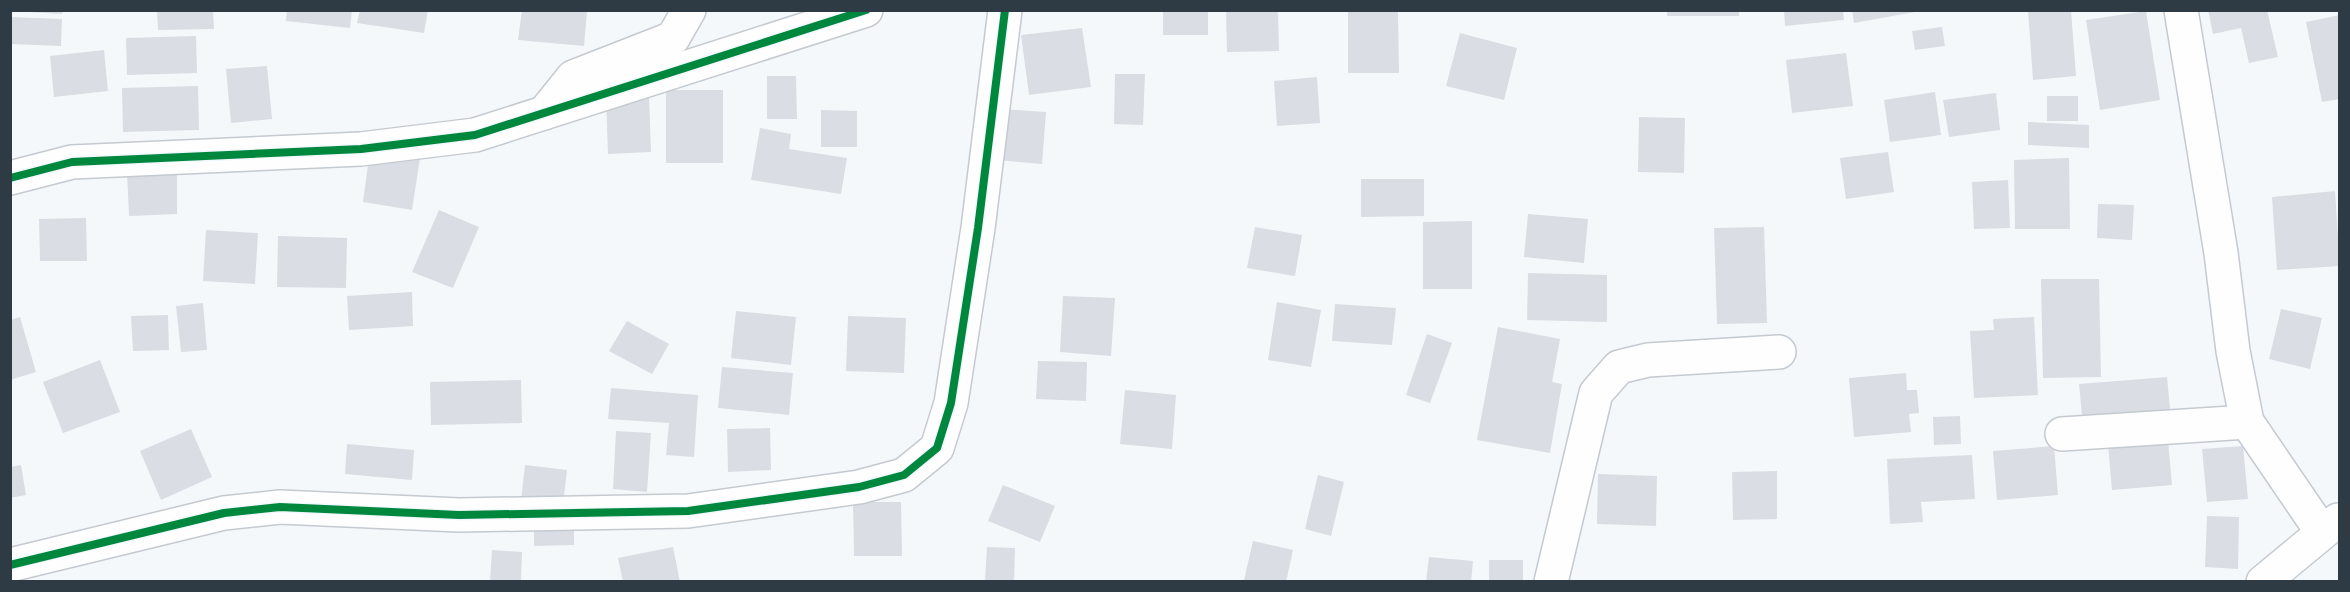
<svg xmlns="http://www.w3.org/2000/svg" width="2350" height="592" font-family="'Archivo Narrow',sans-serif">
	<rect width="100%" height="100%" fill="#f5f8fa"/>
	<g fill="#dadde4">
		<polygon points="29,10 62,10 62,14 29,12"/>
		<polygon points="157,10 213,10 214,29 158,30"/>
		<polygon points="287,10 352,10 350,28 286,21"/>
		<polygon points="360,10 428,10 424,33 357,23"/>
		<polygon points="522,10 587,12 584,46 518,40"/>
		<rect x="1163" y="10" width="45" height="25"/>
		<polygon points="1226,10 1278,10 1279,51 1227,52"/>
		<rect x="1667" y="10" width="72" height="6"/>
		<polygon points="1784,10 1843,10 1844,20 1785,26"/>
		<polygon points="1852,10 1915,10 1915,12 1854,23"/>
		<polygon points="2028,10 2071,10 2076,76 2033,80"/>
		<polygon points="2208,10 2267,10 2278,57 2249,63 2241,28 2213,34"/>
		<polygon points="2146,11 2160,100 2100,110 2086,20"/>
		<polygon points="1348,12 1398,12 1399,73 1348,73"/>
		<polygon points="2340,15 2340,99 2322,102 2306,22"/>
		<polygon points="10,17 62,19 61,46 10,44"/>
		<polygon points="1942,27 1945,46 1915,50 1912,31"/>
		<polygon points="1082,28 1091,87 1029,95 1021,35"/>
		<polygon points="1460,33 1517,48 1504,100 1446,86"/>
		<polygon points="196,36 197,73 127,75 126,38"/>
		<polygon points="104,50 108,91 54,97 50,56"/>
		<polygon points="1846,53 1853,106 1792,113 1786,60"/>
		<polygon points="267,66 272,119 231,123 226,69"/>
		<polygon points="1115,74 1145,74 1143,125 1114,124"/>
		<polygon points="767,76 796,76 797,119 767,119"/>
		<polygon points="1317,77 1320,123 1277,126 1274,81"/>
		<polygon points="198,86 199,130 123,132 122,88"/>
		<rect x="666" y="90" width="57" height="73"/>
		<polygon points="1935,92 1941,135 1890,142 1884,100"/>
		<polygon points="1996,93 2000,130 1949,137 1943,100"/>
		<polygon points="649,94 651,152 608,154 606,96"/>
		<rect x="2047" y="96" width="31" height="25"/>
		<polygon points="1001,109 1046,112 1042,164 997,160"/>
		<polygon points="821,110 857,111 857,147 821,147"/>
		<polygon points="1639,117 1685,118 1684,173 1638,172"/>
		<polygon points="2028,122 2089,125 2089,148 2028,145"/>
		<polygon points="760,128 791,134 789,149 847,158 841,194 751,180"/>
		<polygon points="370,150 420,158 412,210 363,202"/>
		<polygon points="1888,152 1894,192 1846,199 1840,158"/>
		<polygon points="2069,158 2070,229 2015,229 2014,160"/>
		<polygon points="177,171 177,214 129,216 127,172"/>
		<polygon points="1361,179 1424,179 1424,216 1361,217"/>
		<polygon points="2008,180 2010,228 1974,229 1972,182"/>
		<polygon points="2335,191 2340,266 2277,270 2272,197"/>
		<polygon points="2098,204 2134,205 2132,240 2097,238"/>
		<polygon points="439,210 479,227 453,288 412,272"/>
		<polygon points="1528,214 1588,219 1584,263 1524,257"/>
		<polygon points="86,218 87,261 40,261 39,219"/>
		<polygon points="1472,221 1472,289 1423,289 1423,222"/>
		<polygon points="1255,227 1302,235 1295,276 1247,268"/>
		<polygon points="1764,227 1767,323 1717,324 1714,228"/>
		<polygon points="206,230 258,233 255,284 203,281"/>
		<polygon points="278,236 347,238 346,288 277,287"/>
		<polygon points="1528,273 1607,275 1607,322 1527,320"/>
		<polygon points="2041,279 2099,279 2101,377 2043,378"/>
		<polygon points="412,292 413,326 349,330 347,296"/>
		<polygon points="1063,296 1115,298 1111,356 1060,352"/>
		<polygon points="1277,302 1321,310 1311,367 1268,360"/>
		<polygon points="203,303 207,350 181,352 176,306"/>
		<polygon points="1335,304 1396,308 1392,345 1332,341"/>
		<polygon points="2281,309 2322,318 2310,369 2269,359"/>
		<polygon points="736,311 796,317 791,365 731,358"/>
		<polygon points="168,315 169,350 133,351 131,316"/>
		<polygon points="848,316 906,318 904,373 846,371"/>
		<polygon points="20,317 36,372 10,380 10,320"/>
		<polygon points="2034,317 2038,395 1974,398 1970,331 1994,330 1993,319"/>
		<polygon points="627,321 669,344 652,374 609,351"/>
		<polygon points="1498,327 1560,339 1552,382 1562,384 1550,453 1477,440"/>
		<polygon points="1427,334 1452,343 1430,403 1406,395"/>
		<polygon points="100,360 120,412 63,433 43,382"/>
		<polygon points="1038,361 1087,362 1086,401 1036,399"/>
		<polygon points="722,367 793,373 789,415 718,408"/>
		<polygon points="1906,373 1907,390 1917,390 1919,413 1909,414 1911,432 1854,437 1849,378"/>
		<polygon points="2167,377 2171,418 2083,426 2079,384"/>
		<polygon points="521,380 522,423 431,425 430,382"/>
		<polygon points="611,388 698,395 694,457 666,455 669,423 608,419"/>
		<polygon points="1125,390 1176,395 1172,449 1120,444"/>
		<polygon points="1960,416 1961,444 1934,445 1933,417"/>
		<polygon points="770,428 771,470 728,472 727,429"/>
		<polygon points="191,429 212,477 161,500 140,451"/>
		<polygon points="616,431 651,433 647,492 613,489"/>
		<polygon points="2168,440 2172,485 2112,490 2108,445"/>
		<polygon points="347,444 414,450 412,480 345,474"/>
		<polygon points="2054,446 2058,495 1997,500 1993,451"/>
		<polygon points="2243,446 2248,499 2207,502 2202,449"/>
		<polygon points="1972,455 1975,499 1921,502 1923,522 1890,524 1887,459"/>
		<polygon points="21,465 26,495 10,498 10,467"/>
		<polygon points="525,465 567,470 563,504 521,500"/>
		<polygon points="1777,471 1777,519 1733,520 1732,472"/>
		<polygon points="1598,474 1657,476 1656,526 1597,524"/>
		<polygon points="1318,475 1344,482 1331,536 1305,529"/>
		<polygon points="1003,485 1055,506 1040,542 988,521"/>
		<polygon points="853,502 901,502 902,556 854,556"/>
		<polygon points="2207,516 2239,517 2238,569 2205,567"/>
		<polygon points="574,525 574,545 534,546 534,526"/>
		<polygon points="1253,541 1293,550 1286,582 1244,580"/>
		<polygon points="673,547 680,582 623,582 618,558"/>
		<polygon points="987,547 1015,548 1014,582 985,582"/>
		<polygon points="492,550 522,552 521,582 490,582"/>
		<polygon points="1429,557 1473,561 1471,582 1426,582"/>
		<rect x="1489" y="560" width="34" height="22"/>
	</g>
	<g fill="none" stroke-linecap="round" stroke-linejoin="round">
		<g stroke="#c4cad0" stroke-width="36">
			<g id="street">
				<polyline points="2181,10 2221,253 2233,351 2247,422 2322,532"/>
				<polyline points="544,113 573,77 673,38 689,10"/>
				<polyline points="10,178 72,162 361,149 475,135 866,10"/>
				<polyline points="2062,434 2247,422"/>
				<polyline points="10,565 224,513 280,507 459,515 688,511 859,487 904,475 937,448 951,403 978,228 1005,10"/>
				<polyline points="1551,582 1596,393 1619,367 1648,360 1779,352"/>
				<polyline points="2263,582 2338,520"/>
			</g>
		</g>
		<use href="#street" stroke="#fefefe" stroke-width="33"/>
		<g stroke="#f2f8fd" stroke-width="11">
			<g id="cycleway">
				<polyline points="10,178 72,162 361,149 475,135 866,10"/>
				<polyline points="10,565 224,513 280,507 459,515 688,511 859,487 904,475 937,448 951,403 978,228 1005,10"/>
			</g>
		</g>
		<use href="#cycleway" stroke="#00873e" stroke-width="8"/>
	</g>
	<rect width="2350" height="592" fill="none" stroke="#2e3a44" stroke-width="24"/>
</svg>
